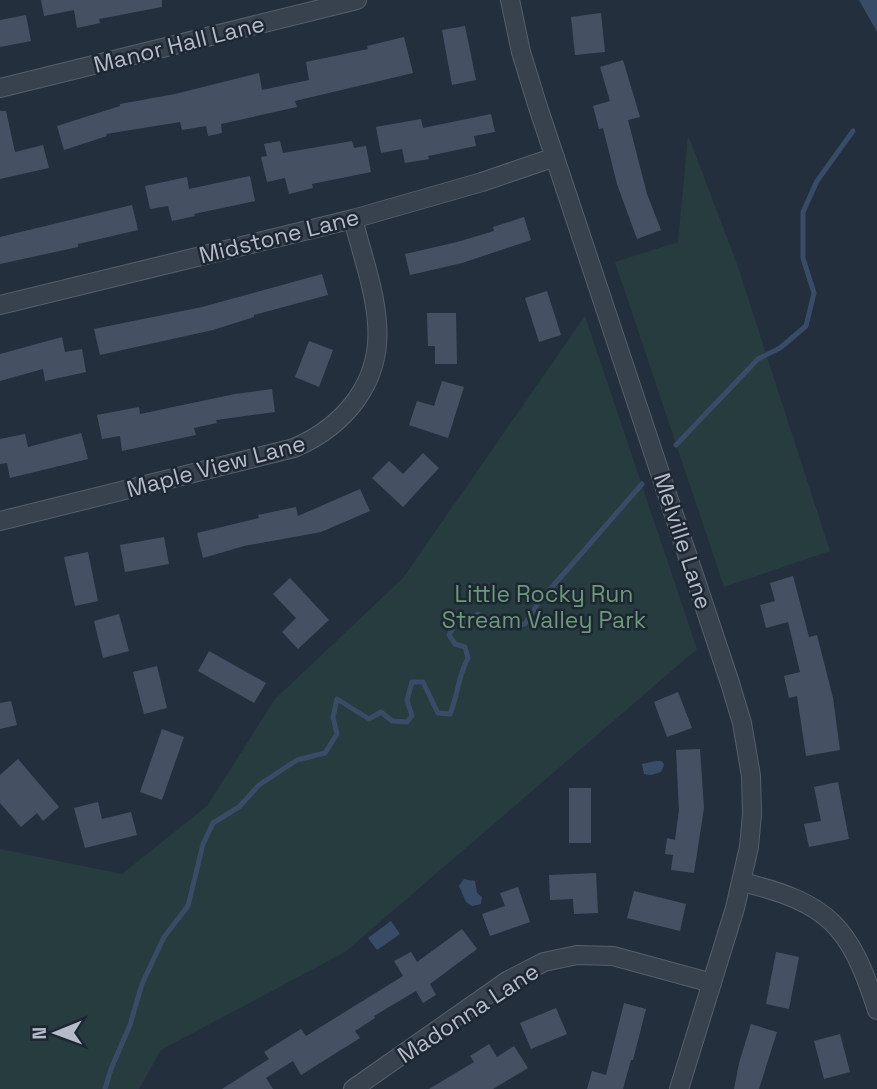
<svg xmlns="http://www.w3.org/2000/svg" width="877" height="1089" font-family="'Space Grotesk',sans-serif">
	<rect width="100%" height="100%" fill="#242f3e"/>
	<g fill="#263c3f">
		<polygon points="688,135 737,264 830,551 724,587 615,262 678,242"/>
		<polygon points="585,316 697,649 345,952 161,1050 139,1089 0,1089 0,849 122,874 207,806 275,699 403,578"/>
	</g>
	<g fill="#394c67">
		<polygon points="859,0 877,0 877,32"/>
		<polygon points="656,761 662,761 664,765 661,772 651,775 644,774 642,764"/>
		<polygon points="464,879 475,881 477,893 482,897 481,904 472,906 466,902 459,886"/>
		<polygon points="391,921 400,934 377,950 368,938"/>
	</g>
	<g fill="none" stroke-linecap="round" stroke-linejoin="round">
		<g stroke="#394c67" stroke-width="5">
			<polyline points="676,445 758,359 780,348 806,326 814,293 803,258 803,212 817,181 853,131"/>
			<path d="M105 1089 111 1069 130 1025 142 984 164 937 188 906 203 844 213 823 239 807 259 785 297 760 325 753 337 734 333 717 337 699 369 719 381 712 392 721 407 722 412 716 407 700 412 682H423L438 713 450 714C458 695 458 676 468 658L465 647 455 644 449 635 456 622 478 614 505 626 525 624 539 602 642 484"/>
		</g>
	</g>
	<g fill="#455162">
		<polygon points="41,0 162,0 162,7 99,19 100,23 77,28 74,10 44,16"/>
		<polygon points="601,13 605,52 575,55 571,17"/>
		<polygon points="26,15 31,41 0,47 0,20"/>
		<polygon points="465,26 476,80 452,85 442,30"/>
		<polygon points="404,37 413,73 295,101 297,107 221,124 222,133 208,136 206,126 182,130 180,122 106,134 107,136 64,150 57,126 120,106 120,104 175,94 259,73 262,90 309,80 306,62 368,49 367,46"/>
		<polygon points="623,60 640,117 628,120 647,194 661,230 637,239 617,184 603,128 599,129 593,106 610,101 600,67"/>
		<polygon points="0,111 6,111 15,152 43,145 49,168 0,179"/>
		<polygon points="491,114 495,132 474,136 476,146 428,156 429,159 405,163 402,149 381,153 376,127 421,119 423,128"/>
		<polygon points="280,141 283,153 352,141 354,148 366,146 371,172 312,184 313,188 289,194 285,178 267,182 261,157 267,156 264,144"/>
		<polygon points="250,176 255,201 194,214 195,216 172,221 168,206 150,209 145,186 187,177 189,189"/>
		<polygon points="132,205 138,230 78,244 78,247 0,264 0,237"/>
		<polygon points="524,217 531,240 462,263 410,275 405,254 457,242 494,231 493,227"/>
		<polygon points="322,274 328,295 254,315 254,317 213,330 100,355 94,329 202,307"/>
		<polygon points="547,291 561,335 539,342 525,298"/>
		<polygon points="427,313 456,313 457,364 435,364 435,346 428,346"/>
		<polygon points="62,337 65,352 82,349 86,372 45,381 43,369 0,381 0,354"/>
		<polygon points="309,341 333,350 319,387 295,377"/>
		<polygon points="442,381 464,387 448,438 409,425 417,401 434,406"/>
		<polygon points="272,389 275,412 216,420 217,423 194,428 196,435 122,451 120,436 102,439 97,415 139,407 140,414 235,394"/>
		<polygon points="81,433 88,459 10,478 7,463 0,464 0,439 25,434 28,447"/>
		<polygon points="423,453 439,468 403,507 372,478 389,461 403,474"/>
		<polygon points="360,489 370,511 321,532 244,546 203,558 197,533 259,518 258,515 296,507 298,516"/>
		<polygon points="164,537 169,564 125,572 120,545"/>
		<polygon points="88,552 98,601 75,606 64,557"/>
		<polygon points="793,576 809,637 817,635 833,698 840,750 806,756 797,696 789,698 784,676 800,672 788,622 766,628 760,605 775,601 770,583"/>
		<polygon points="290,578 329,620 298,649 282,632 296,618 273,594"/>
		<polygon points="119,614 129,651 103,658 94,621"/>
		<polygon points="209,651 266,683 254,703 198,671"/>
		<polygon points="157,666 167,708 144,714 133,672"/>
		<polygon points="678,692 692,728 667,737 654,702"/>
		<polygon points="11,701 17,725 0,729 0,703"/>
		<polygon points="162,729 184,737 162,800 140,792"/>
		<polygon points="700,749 704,808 694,873 671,870 673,855 665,854 667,838 675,840 679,810 676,750"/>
		<polygon points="18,759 59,807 43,821 37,813 21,827 0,803 0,775"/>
		<polygon points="838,782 849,839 809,847 804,824 821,821 814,787"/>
		<rect x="569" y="788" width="22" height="55"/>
		<polygon points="98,802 102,819 131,812 137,835 85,848 74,808"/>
		<polygon points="596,873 598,913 574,914 573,899 550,900 549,875"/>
		<polygon points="518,887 530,922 490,936 482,914 505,906 500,893"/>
		<polygon points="634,891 686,904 680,931 627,918"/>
		<polygon points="462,929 477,949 430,984 436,995 423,1003 416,991 374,1016 375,1018 355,1031 360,1038 301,1075 293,1061 266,1078 273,1089 222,1089 269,1059 264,1052 301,1029 306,1036 403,976 394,961 411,952 417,962"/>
		<polygon points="776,952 799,957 789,1009 766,1004"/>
		<polygon points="624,1003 646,1009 633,1060 631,1060 623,1089 587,1089 592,1071 606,1075"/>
		<polygon points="556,1008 567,1034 531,1049 520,1023"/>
		<polygon points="751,1024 777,1032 759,1089 734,1089 739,1063"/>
		<polygon points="840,1034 850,1072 824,1079 814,1041"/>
		<polygon points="489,1044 497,1057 514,1046 528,1068 493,1089 429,1089 474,1062 470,1056"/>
	</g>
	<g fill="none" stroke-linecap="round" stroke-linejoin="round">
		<g stroke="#565f6c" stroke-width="20">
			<g id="minor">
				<polyline points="510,0 521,52 537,104 730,683 742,723 751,776 752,814 749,847 735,908 679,1089"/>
				<polyline points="0,88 357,0"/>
				<polyline points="0,305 353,219 482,182 555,157"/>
				<path d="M0 521 294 448C345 426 382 382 377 323 375 290 361 251 353 219"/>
				<path d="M742 882C829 903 850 926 877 1010"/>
				<polyline points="353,1089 507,981 544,962 577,955 613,956 712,983"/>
			</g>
		</g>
		<use href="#minor" stroke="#38414e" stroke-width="18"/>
	</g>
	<g text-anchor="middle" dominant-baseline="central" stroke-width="5" stroke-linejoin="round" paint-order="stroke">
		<g font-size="23" fill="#b4bcc9" stroke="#1d2633">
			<text transform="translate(179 44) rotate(-14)">Manor Hall Lane</text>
			<text transform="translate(279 236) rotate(-14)">Midstone Lane</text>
			<text transform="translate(216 466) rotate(-15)">Maple View Lane</text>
			<text transform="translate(683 541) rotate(72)">Melville Lane</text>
			<text transform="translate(468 1013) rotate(-33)">Madonna Lane</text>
		</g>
		<g font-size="23" fill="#6b9a76" stroke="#1d2633">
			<text x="544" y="594">Little Rocky Run<tspan x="544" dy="26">Stream Valley Park</tspan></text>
		</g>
	</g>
	<g transform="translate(56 1033) rotate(269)" stroke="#1d2633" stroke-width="5" paint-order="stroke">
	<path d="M0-5L12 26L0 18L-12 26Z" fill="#b4bcc9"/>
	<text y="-10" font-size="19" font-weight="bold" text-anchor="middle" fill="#b4bcc9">N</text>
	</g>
</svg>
